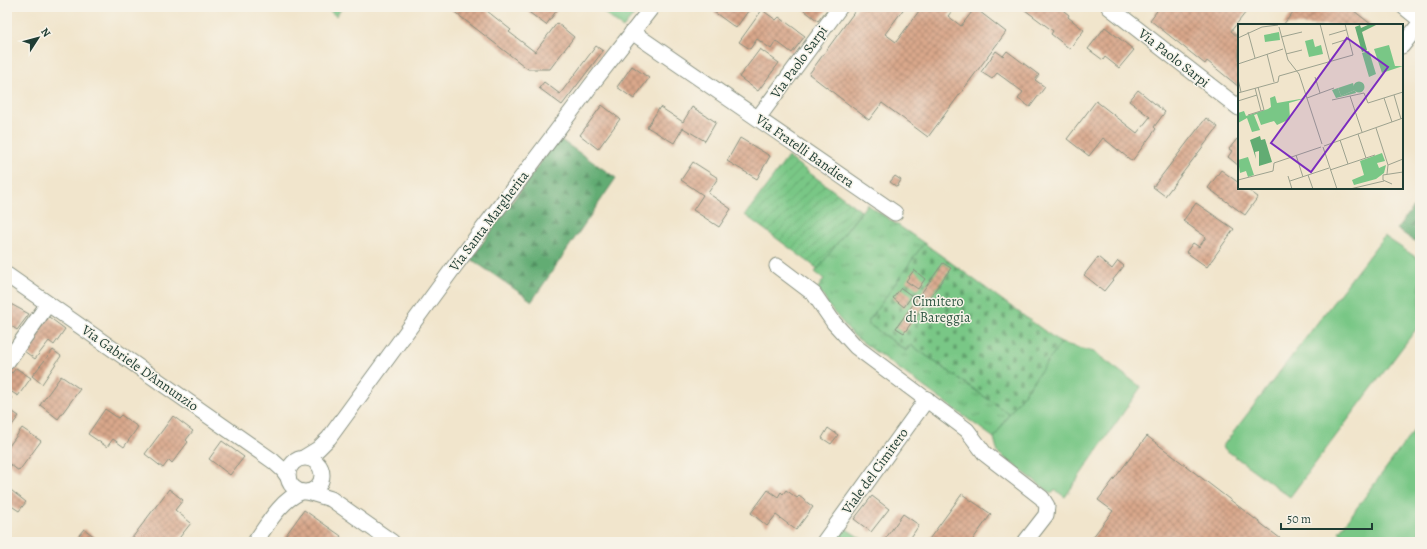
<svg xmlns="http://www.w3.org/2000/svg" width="1427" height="549" font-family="Alegreya,serif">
	<defs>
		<pattern id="forest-firs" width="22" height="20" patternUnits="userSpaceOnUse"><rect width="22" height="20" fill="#62ac73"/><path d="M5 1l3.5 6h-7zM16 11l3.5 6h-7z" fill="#508d5f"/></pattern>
		<pattern id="cemetery-stones" width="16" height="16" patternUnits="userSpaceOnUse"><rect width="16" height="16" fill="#79c786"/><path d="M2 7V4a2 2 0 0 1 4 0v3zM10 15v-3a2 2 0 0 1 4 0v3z" fill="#63a36e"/></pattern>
		<pattern id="park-tufts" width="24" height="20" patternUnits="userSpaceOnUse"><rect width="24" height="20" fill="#79c786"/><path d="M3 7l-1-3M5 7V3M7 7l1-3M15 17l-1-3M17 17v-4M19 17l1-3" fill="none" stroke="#63a36e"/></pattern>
		<pattern id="garden-furrows" width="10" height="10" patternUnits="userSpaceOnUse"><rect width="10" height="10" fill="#79c786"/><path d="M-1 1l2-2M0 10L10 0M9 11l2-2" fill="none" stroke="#63a36e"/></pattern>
		<pattern id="building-cross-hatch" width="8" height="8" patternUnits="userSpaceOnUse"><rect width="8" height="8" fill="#d9a78b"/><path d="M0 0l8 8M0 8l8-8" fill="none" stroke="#af8972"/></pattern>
	</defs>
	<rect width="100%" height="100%" fill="#f7f3e8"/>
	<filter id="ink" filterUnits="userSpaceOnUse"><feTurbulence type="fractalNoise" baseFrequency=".025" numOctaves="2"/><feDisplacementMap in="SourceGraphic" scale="8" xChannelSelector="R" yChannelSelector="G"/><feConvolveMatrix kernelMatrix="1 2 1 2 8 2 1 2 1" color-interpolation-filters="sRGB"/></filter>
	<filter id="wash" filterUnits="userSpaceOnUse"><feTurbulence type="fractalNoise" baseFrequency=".012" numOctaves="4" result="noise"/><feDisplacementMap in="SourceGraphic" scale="16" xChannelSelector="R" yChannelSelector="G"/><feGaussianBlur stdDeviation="0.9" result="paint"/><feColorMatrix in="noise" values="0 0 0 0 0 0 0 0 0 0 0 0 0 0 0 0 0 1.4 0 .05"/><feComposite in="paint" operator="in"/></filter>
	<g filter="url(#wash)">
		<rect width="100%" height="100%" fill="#f1e5cc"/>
		<g fill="#79c786" stroke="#4c825d">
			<polygon points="325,7 343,7 336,16"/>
			<polygon points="597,7 629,7 636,12 623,28"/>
			<polygon points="1384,236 1420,260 1420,324 1290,497 1222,447"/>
			<polygon points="1061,343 1094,352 1141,387 1065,497 1055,490 1051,493 998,453 994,438 1009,414"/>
			<polygon points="1420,422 1420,542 1353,542 1339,532"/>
			<polygon points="842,526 866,542 830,542"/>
		</g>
		<g fill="url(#forest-firs)" stroke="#407454">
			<polygon points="558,138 616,178 532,301 471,259"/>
			<polygon points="1420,199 1420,245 1397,229"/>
		</g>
		<polygon fill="url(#cemetery-stones)" stroke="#4c825d" points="924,243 1061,343 1009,414 911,345 907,351 867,323"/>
		<polygon fill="url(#park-tufts)" stroke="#4c825d" points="867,204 924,243 867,323 906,351 911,345 1009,414 994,438 854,336 831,309 818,288 824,279 815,272"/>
		<polygon fill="url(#garden-furrows)" stroke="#4c825d" points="788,157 861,211 818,269 745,215"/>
		<g id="blocks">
			<g fill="url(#building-cross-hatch)">
				<polygon points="448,7 482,7 511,30 509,32 535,52 557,23 574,37 550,69 528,69"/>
				<polygon points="522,7 553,7 557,10 546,25"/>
				<polygon points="712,7 751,7 736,28 710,9"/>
				<polygon points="800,7 829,7 818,21"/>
				<polygon points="858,7 905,7 885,34 896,42 919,11 914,7 955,7 948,16 961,26 975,8 1006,32 928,137 882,103 869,120 809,74"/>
				<polygon points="1021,7 1059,7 1069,15 1068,17 1084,30 1070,49 1051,34 1053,31"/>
				<polygon points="1160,7 1250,7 1231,31 1239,38 1239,87 1207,61 1205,64 1150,20"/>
				<polygon points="1297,7 1349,7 1372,25 1283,25"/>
				<polygon points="762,10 776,20 779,17 805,36 792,53 776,41 771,49 757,39 750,49 739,42"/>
				<polygon points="1105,27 1134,50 1119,68 1105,57 1103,60 1088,49"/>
				<polygon points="596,46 603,51 562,105 539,88 544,82 560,94"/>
				<polygon points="760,49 779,63 758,91 739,77"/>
				<polygon points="996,51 1003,56 1007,51 1039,75 1035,80 1045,87 1030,107 1018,99 1023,92 997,73 992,79 981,72"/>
				<polygon points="632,66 649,78 634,99 617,87"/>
				<polygon points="1138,90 1165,112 1154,127 1156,129 1132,161 1103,138 1089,156 1067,139 1096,101 1137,133 1150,117 1129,101"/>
				<polygon points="602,105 620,119 598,149 580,135"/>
				<polygon points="660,107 683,122 692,107 716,122 705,141 683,128 674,143 647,127"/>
				<polygon points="1206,118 1218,127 1165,196 1153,187"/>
				<polygon points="740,138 770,156 757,179 727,161"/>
				<polygon points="1237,139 1239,141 1239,166 1228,157 1232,151 1229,149"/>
				<polygon points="693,162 718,178 708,193 731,209 719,227 693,210 703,195 681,180"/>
				<polygon points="1221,170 1239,183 1239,188 1245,188 1258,197 1245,215 1208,188"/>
				<polygon points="895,176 901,180 897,187 890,182"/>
				<polygon points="1196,203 1234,229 1207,267 1186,252 1193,243 1199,247 1206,237 1183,221"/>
				<polygon points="1098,257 1112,269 1118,261 1124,266 1104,291 1084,275"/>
				<polygon points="943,263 951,268 904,333 896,328"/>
				<polygon points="914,270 925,279 918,289 906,281"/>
				<polygon points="901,288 912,296 904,307 893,298"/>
				<polygon points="7,302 29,314 17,330 7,323"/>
				<polygon points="49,317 65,329 54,345 49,341 35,359 24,351"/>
				<polygon points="53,350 61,356 42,384 32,376"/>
				<polygon points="16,368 31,378 18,396 7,389 7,375 10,372 12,373"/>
				<polygon points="61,376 80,389 58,419 40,405"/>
				<polygon points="7,394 12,398 7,405"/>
				<polygon points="7,408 19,416 7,432"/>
				<polygon points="105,409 118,418 121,415 138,427 124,447 113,439 107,447 88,434"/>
				<polygon points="173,416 193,431 186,440 188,442 172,463 169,460 163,468 145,454"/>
				<polygon points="22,428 41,441 19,471 7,462 7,449"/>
				<polygon points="828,428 838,435 831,444 822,438"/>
				<polygon points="1147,436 1285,542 1089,542 1113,511 1098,500"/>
				<polygon points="222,441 244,457 230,475 209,459"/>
				<polygon points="7,487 26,502 19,511 7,503"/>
				<polygon points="169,489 183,500 175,510 191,523 176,542 129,542"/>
				<polygon points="768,490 778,497 781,492 783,494 786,490 797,498 799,496 813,507 796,530 776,515 767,526 751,513"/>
				<polygon points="962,494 991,514 971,542 927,542"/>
				<polygon points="872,496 889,509 871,532 854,519"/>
				<polygon points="304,510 341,536 337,542 281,542"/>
				<polygon points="903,514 919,525 908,542 883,542"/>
				<polygon points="84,529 102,542 74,541"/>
				<polygon points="733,537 740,542 730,542"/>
			</g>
		</g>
	</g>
	<g filter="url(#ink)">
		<use href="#blocks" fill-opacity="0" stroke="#889180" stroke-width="1"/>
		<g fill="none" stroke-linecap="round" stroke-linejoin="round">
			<g stroke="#889180" stroke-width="17">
				<g id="minor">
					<polyline points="1109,7 1239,108"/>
					<polyline points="1404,7 1420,20"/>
					<polyline points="632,32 895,213"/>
					<polyline points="1402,46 1420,23"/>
					<polyline points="758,118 840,7"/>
					<polyline points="777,266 814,294 834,323 856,347 967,430 985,454 1042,498 1047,506 1046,515 1025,542"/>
					<polyline points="7,275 273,461 283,470 288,477"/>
					<polyline points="7,362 48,304"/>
					<polyline points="305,457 318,449 329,438 454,267 592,84 652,7"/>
					<circle cx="305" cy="475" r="17"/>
					<polyline points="308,492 331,499 392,542"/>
					<path d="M255 542C267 525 281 500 301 492"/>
					<polyline points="824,542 927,399"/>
				</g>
			</g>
			<use href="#minor" stroke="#fff" stroke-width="15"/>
		</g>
	</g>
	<g text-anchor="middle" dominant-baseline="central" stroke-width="3" stroke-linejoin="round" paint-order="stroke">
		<g font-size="14" fill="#1f3d34" stroke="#f7f3e8">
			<text transform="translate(1174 58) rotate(38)">Via Paolo Sarpi</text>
			<text transform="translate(799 62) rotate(-54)">Via Paolo Sarpi</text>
			<text transform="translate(805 151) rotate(35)">Via Fratelli Bandiera</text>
			<text transform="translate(489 221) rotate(-53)">Via Santa Margherita</text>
			<text transform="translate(140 368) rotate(35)">Via Gabriele D'Annunzio</text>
			<text transform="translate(875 471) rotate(-54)">Viale del Cimitero</text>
		</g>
		<g font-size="14" fill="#315944" stroke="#f7f3e8">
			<text x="938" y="301">Cimitero<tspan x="938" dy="16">di Bareggia</tspan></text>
		</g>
	</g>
	<g transform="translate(1238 24)">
		<rect width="165" height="165" fill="#f1e5cc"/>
		<path d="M41 8 42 16 27 18 26 11ZM75 15 77 23 83 21 85 30 71 33 67 17ZM151 21 157 42H165L144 49 136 25ZM131 27 138 50 131 53 124 29ZM115.5 63a5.5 5.5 0 1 1 11 0a5.5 5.5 0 1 1-11 0ZM37 72 39 79 68 74 51 79 52 95 39 101 36 97 23 101 19 90 16 91 22 106 14 108 9 94 0 99V89L6 87 8 92 30 85 33 83 32 74ZM144 129 147 137 139 139 141 144 148 141 146 149 138 155 116 161 114 156 126 151 122 137Z" fill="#79c786"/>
		<path d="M132 0H140L124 8 129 26 124 28 117 3 122 1 123 4ZM22 112 23 116 27 115 34 138 21 142V127L17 128 18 135 12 116Z" fill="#62ac73"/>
		<path d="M115 59 117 66 103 72 100 64Z" fill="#79c786"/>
		<path d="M100 64 103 72 117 66 118 69 98 74 94 66Z" fill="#79c786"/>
		<path d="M10 133 16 151 10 153 8 147 2 149 0 136Z" fill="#79c786"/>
		<path fill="none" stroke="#9da28f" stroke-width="1" d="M82 0 92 38M41 3 50 36 61 50 84 120M10 8 17 34M91 11 108 6M43 13 64 8M0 14 24 3 40 1M94 20 110 15M29 30 36 58M48 30 64 26M0 40 45 25M77 53 82 69M0 55 3 68M17 64 23 87M0 69 40 58 41 52 115 31 107 0M156 71 163 95M112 72 124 108M69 74 96 64M146 74 154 98M94 76 126 69 130 79 165 68M0 77 19 71M10 91 26 86 20 63M138 104 150 141 149 150M120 110 128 134M102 116 110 140M86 122 165 94M85 123 99 165M58 131 65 153M150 141 165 135M92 146 137 131M70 151 75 165M50 152 54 165M0 156 35 147 36 139 83 123M52 157 91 144M154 160 145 156V151L165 148M112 165 146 157"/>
		<path fill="#7b2cbf" fill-opacity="0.15" stroke="#7b2cbf" stroke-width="2" d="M109 14 150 43 73 148 33 119Z"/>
		<rect width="165" height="165" fill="none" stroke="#1f3d34" stroke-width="2"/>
	</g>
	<rect width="1427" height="549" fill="none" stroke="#f7f3e8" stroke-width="24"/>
	<g transform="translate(38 38) rotate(54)" stroke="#f7f3e8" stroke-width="3" paint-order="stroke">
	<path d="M0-3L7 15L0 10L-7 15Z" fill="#1f3d34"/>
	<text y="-6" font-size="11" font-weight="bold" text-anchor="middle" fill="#1f3d34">N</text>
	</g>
	<path d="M1281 523v6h91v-6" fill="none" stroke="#1f3d34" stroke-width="2"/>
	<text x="1287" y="523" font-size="12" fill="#1f3d34" stroke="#f7f3e8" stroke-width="3" paint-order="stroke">50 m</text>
</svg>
